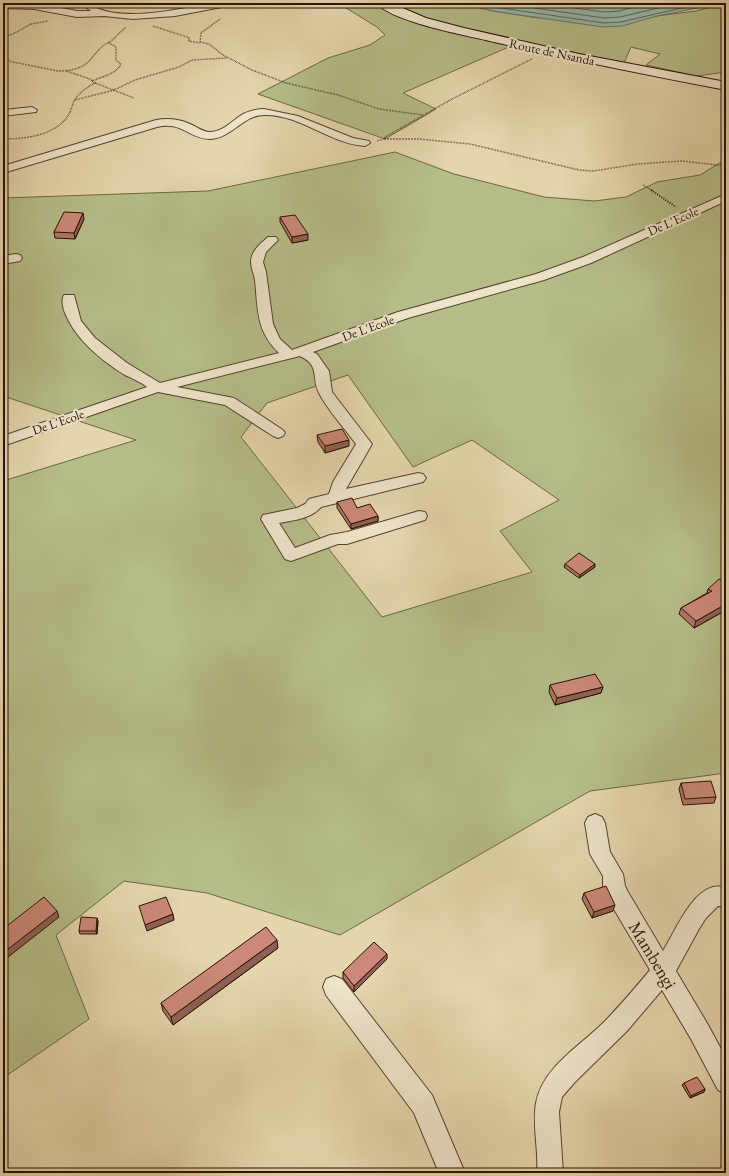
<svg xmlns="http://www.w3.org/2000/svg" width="729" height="1176" font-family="'EB Garamond',serif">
	<rect width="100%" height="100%" fill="#e5d6ad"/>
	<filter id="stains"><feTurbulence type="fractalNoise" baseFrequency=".005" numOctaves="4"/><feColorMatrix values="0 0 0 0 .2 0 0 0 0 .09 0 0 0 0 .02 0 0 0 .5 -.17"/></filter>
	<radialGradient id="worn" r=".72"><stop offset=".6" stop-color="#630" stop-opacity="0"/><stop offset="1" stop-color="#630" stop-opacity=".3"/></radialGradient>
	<g fill="#b5bd89" stroke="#6e6744" fill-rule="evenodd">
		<polygon points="338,3 378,3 440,28 511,46 403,93 436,109 385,139 258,94 328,58 370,45 385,35 377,27"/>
		<polygon points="391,3 460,3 493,11 538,18 657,16 696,11 726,3 726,72 696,76 646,65 660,54 631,47 624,63 443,25"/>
		<path d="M395 152 454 174 544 197 594 201 626 197 657 182 700 175 726 159V773L590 791 340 935 207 893 124 881 56 935 89 1019 3 1078V481L136 440 3 396V198L208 191ZM348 375 413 467 472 440 559 500 500 531 532 572 382 617 241 437 267 403Z"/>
	</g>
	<polygon fill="#96b9ad" stroke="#6a7668" points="460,3 607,4 618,3 715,3 703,7 657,16 622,26 603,27 493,11"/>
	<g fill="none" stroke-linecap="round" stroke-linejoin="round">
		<g stroke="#5e6556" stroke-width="1">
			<polyline points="477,3 494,7 604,23 621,22 703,3"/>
			<polyline points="500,3 604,18 620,17 679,3"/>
			<polyline points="539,3 604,12 619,11 649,3"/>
		</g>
		<g stroke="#56422b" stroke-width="2">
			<g id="street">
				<path d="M3 3H34L77 11H91L80 3C90 3 91 5 99 9 109 13 122 14 133 14 167 14 200 3 233 3L232 5 175 16 133 19 104 16 77 17 34 9 3 8Z"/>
				<polygon points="32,107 37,110 36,112 3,116 3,110"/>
				<path d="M264 109 298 116 353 138 369 141 370 143 365 146C330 144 300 114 264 115 243 115 231 139 209 139 188 138 182 121 157 127L3 173V166L156 120C168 118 179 119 190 124 197 127 203 132 210 132 223 132 233 120 243 114 250 111 257 109 264 109Z"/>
				<path d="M726 194V201L591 263 544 280 408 318 313 352 317 354 329 371 332 392 372 444 346 489 418 473 423 474 426 478 423 482 321 507C311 519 294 520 279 523L295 548 330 535 347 532 419 511 425 512 427 516 425 520 347 544H338L291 561 285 559 261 519 263 515 297 508 305 504 309 499 329 494 333 482 356 444C345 429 327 409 319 393 311 378 321 366 300 356L177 387 234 398 283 430 285 433 283 436 278 438 273 436 225 405 158 392 3 446V436L147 387C141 382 133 379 125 375 101 360 76 340 65 313 63 308 61 300 64 295H74L81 321 95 338 127 363 160 383 279 353C256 331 258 310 255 280 254 274 251 268 251 262 251 251 260 244 268 237H276L278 240 266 252 263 262 266 272 273 324 280 339 292 350 398 312 536 274 583 257Z"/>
				<polygon points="16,254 20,255 22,258 20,261 3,264 3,256"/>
				<path d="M595 814 602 817 605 823 610 852 623 874 625 886 628 892 663 951C675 932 690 893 713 887 717 886 722 887 726 887V907L718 906 706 918 699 929 676 971 707 1023 726 1058V1094L718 1090 691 1039 662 990 627 1031 575 1082 562 1097 559 1112 563 1173H537C539 1150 532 1126 536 1103 542 1068 580 1046 603 1023 620 1006 635 988 650 970L612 906 603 886V876L590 854 585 823 588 817Z"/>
				<polygon points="334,976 342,979 432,1095 465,1173 439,1173 414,1113 326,995 323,987 326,979"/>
			</g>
		</g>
		<g stroke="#271100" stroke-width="2">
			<path id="secondary" d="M377 3H391L426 18 464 28 579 54 726 82V90C648 75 571 60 494 42 470 36 391 22 377 3Z"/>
		</g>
		<g stroke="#271100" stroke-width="1.5" stroke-dasharray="0.5 1" stroke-linecap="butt">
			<polyline points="220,19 201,33 200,42 209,44 223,55 252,70 286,83 338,95 379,109 423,115"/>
			<polyline points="153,26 187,37 189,38 189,41 200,43"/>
			<polyline points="3,37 13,34 31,24 48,21"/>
			<path d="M3 60 58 71C70 71 82 69 90 60 96 53 101 46 109 42"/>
			<path d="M92 81C103 76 115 75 121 64L116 60V47L109 43 126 27"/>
			<polyline points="95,83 134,98"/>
			<polyline points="75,100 114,90 135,80 179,67 192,60 227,58"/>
			<path d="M3 139C25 139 54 136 68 116 71 111 72 106 74 101 79 93 87 87 95 83L90 79 66 71"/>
			<polyline points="384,139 419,139 470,144 579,170 593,171 638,164 682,161 726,166"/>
			<polyline points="377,141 384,139 385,137 452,99 532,59"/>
			<polyline points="643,185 653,191"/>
		</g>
		<polyline stroke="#271100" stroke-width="2" stroke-dasharray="1 1.5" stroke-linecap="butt" points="651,190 676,207"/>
		<use href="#street" fill="#eee4ca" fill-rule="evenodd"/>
		<use href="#secondary" fill="#eee4ca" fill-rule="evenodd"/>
	</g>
	<g fill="#af7668" stroke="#271100">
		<polygon points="726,73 726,81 722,80 722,75"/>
		<polygon points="280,217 308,240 292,243 280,222"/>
		<polygon points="84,219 75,239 55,238 54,232"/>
		<polygon points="317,435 349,446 325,453 318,442"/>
		<polygon points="337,502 357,508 378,516 378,521 351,529 337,508"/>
		<polygon points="565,564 595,567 579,578 564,567"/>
		<polygon points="726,583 726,610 694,628 679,614 681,608 707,593 708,589"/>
		<polygon points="550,685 601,693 555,705 549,692"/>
		<polygon points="681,783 716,797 714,803 683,805 679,789"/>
		<polygon points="584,893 613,911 592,918 582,899"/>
		<polygon points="98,921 97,934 80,934 79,931"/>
		<polygon points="278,948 173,1025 163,1011 161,1003"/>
		<polygon points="387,959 354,992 343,978 343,972"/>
		<polygon points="684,1083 705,1089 704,1092 690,1098 682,1085"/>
	</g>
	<g fill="#8f6055" stroke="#271100">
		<polygon points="83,213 84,219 75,239 74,233"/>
		<polygon points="308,234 308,240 292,243 292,237"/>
		<polygon points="349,440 349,446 325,453 325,446"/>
		<polygon points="378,516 378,521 351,529 351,524"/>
		<polygon points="595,564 595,567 579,578 580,575"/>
		<polygon points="726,604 726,610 694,628 696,621"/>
		<polygon points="603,687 601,693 555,705 557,698"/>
		<polygon points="615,905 613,911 592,918 594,912"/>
		<polygon points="57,911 59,917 3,961 3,953"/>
		<polygon points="173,914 174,920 147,931 145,925"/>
		<polygon points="97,918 98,921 97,934 96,931"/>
		<polygon points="277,940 278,948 173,1025 171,1017"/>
		<polygon points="387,954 387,959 354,992 354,986"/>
		<polygon points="705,1089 704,1092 690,1098 691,1096"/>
	</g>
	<g fill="#cc8979" stroke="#271100">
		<polygon points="64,212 83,213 74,233 54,232"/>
		<polygon points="295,215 308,234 292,237 280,217"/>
		<polygon points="342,429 349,440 325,446 317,435"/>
		<polygon points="352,498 357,508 370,504 378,516 351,524 337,502"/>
		<polygon points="579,553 595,564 580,575 565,564"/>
		<polygon points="719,579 726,583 726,604 696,621 681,608 712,591 708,589"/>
		<polygon points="595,674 603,687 557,698 550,685"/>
		<polygon points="711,781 716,797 685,799 681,783"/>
		<polygon points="606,886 615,905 594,912 584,893"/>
		<polygon points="44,897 57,911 3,953 3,929"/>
		<polygon points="166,897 173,914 145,925 139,906"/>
		<polygon points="81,917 97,918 96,931 79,931"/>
		<polygon points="266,927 277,940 171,1017 161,1003"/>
		<polygon points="374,942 387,954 354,986 343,972"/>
		<polygon points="697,1077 705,1089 691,1096 684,1083"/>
	</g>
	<g text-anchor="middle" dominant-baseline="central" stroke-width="4" stroke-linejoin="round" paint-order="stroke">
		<g font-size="13" fill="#271100" stroke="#eee4ca">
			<text transform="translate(552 52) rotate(12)">Route de Nsanda</text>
			<text transform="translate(673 221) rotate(-24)">De L'Ecole</text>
			<text transform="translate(368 328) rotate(-20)">De L'Ecole</text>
			<text transform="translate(58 422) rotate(-19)">De L'Ecole</text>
		</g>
		<g font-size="18" fill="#271100" stroke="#eee4ca">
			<text transform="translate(653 955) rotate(59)">Mambengi</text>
		</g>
	</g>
	<rect width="729" height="1176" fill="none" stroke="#e5d6ad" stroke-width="16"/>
	<rect x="4" y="4" width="721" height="1168" fill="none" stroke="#271100" stroke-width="2"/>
	<rect x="8" y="8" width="713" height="1160" fill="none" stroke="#271100"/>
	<rect width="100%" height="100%" filter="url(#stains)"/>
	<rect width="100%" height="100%" fill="url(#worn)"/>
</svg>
